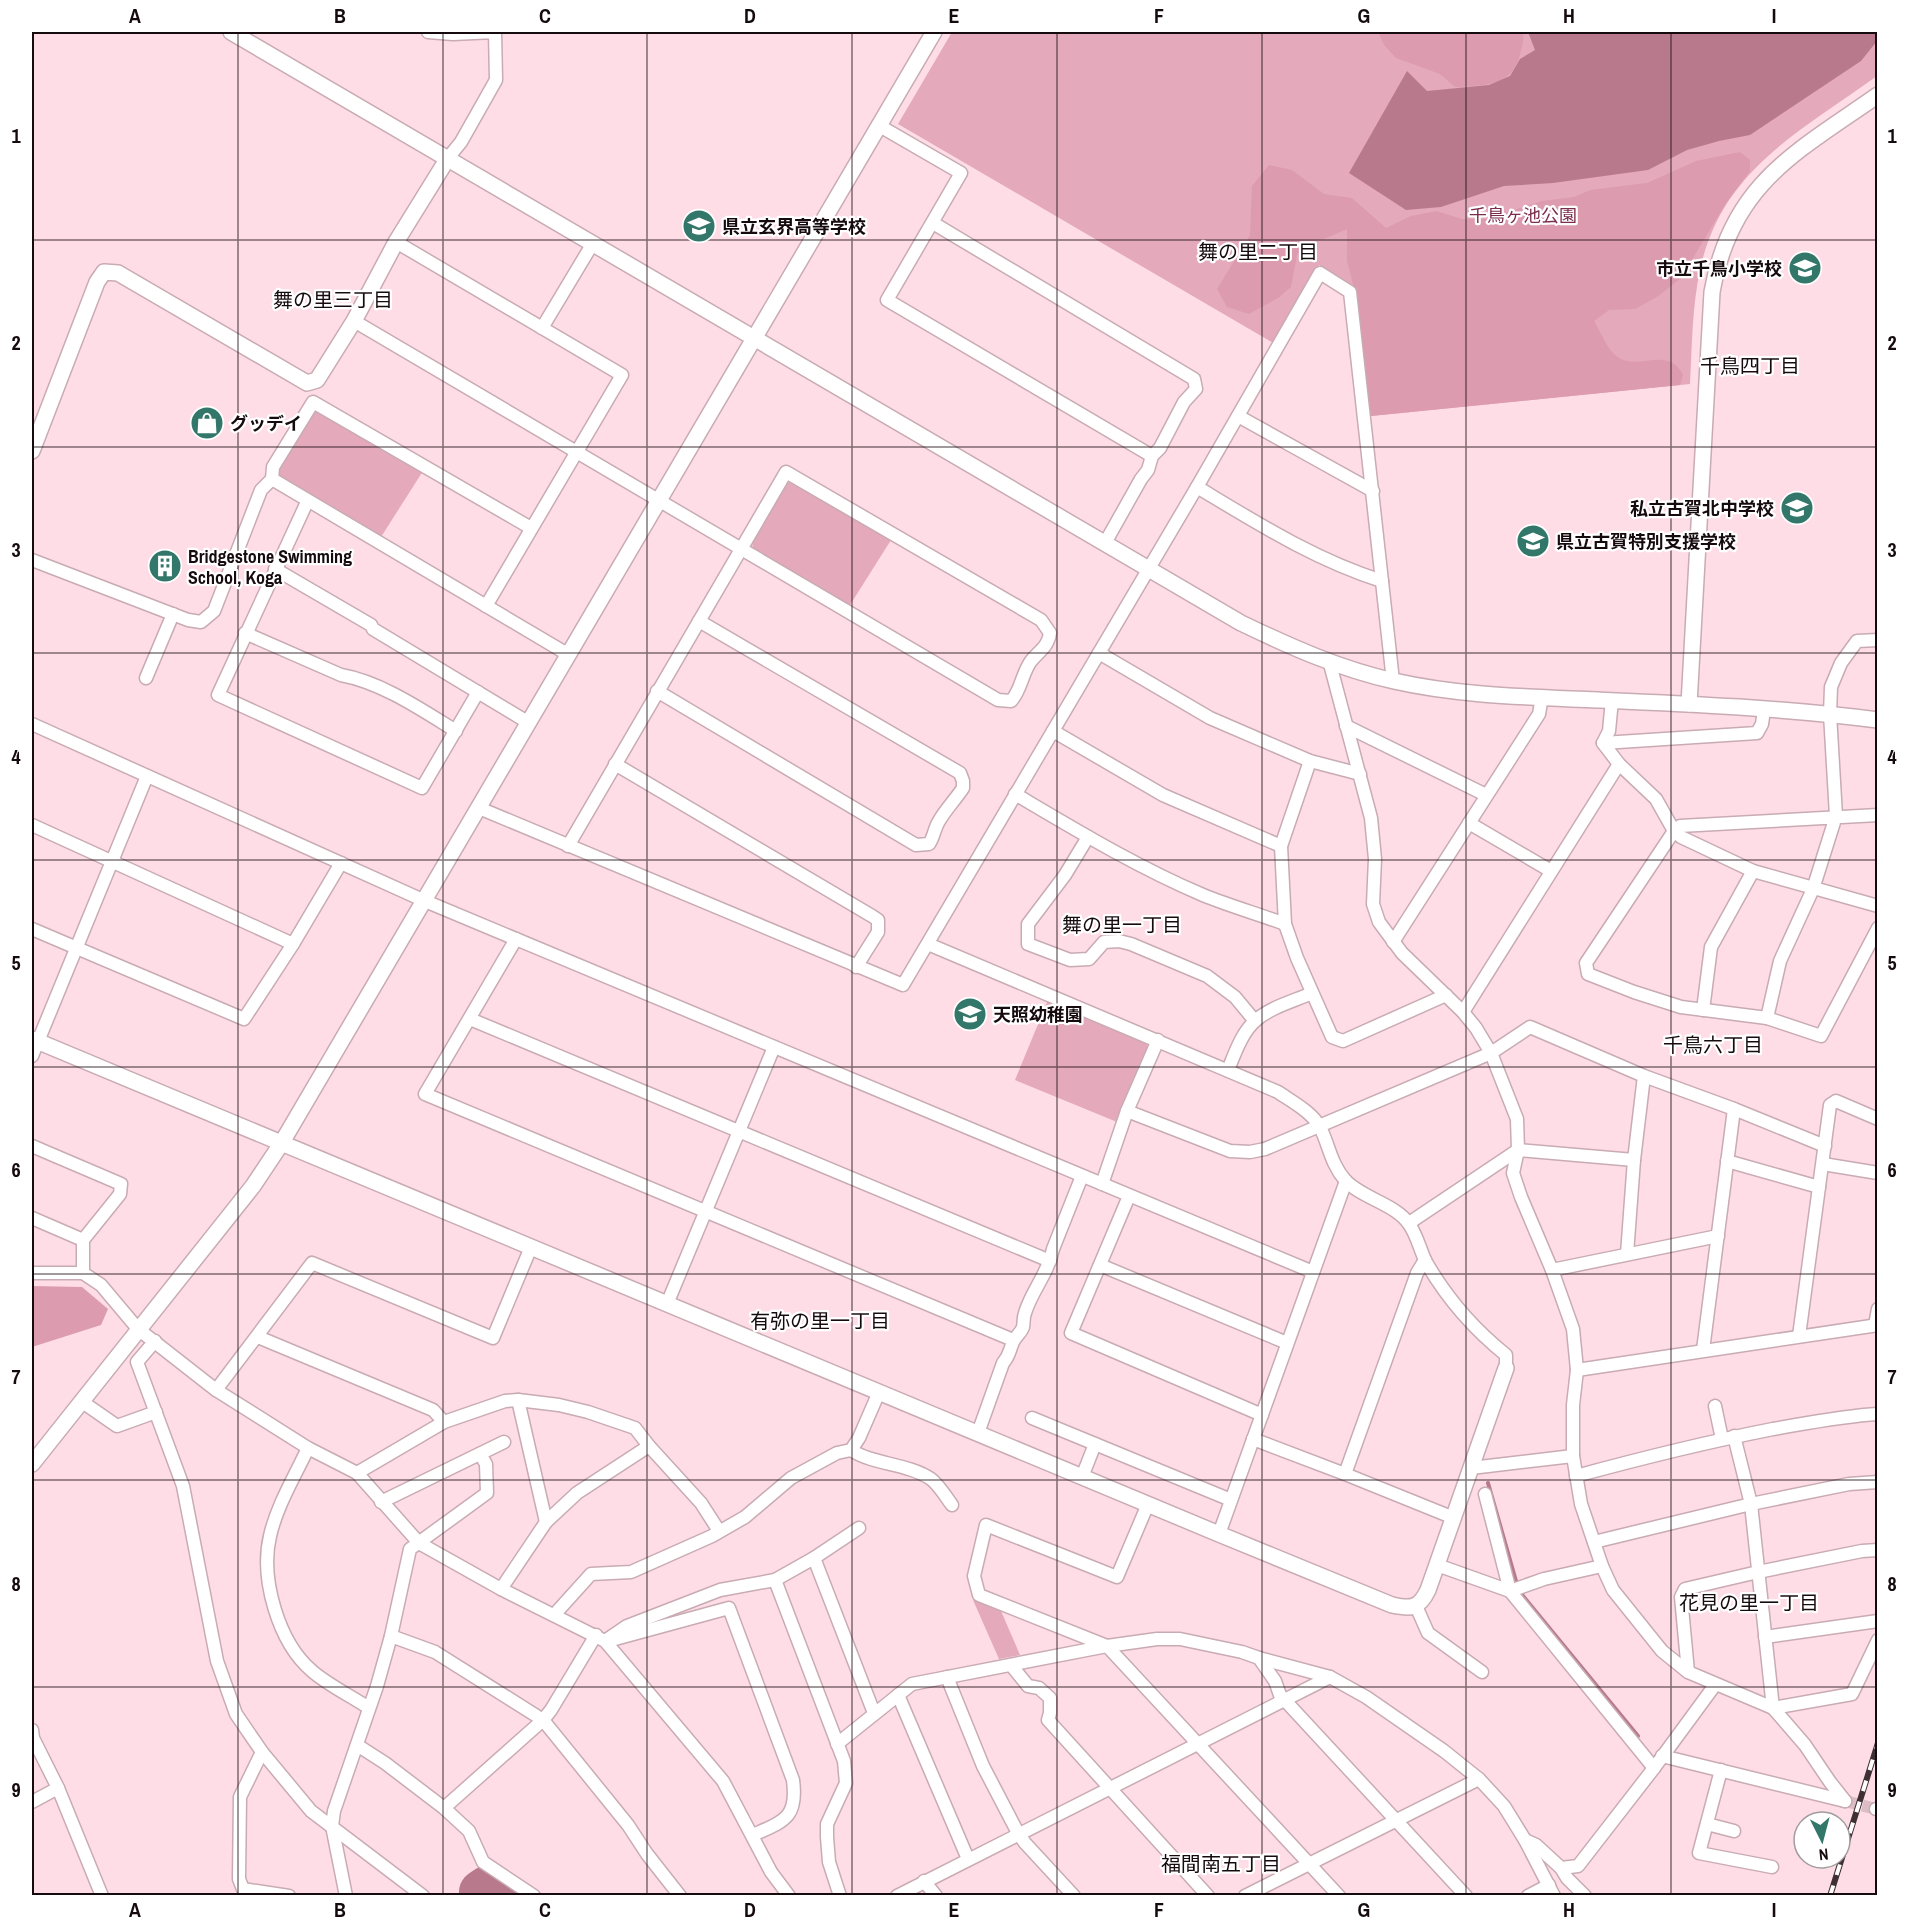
<svg xmlns="http://www.w3.org/2000/svg" width="1909" height="1927" font-family="'Archivo Narrow','Noto Sans JP',sans-serif">
	<rect width="100%" height="100%" fill="#fedde6"/>
	<g fill="#e4a9bb">
		<path d="M952 32H1877V76C1801 131 1721 170 1700 270 1692 307 1692 347 1690 384L1371 416 1354 288 1319 265 1275 344 898 124Z"/>
		<polygon points="320,411 423,471 381,537 279,477 278,468 291,451 295,442 314,412"/>
		<polygon points="792,482 891,540 850,605 753,549 752,542 786,483"/>
		<polygon points="1048,1000 1146,1042 1148,1048 1117,1122 1015,1080"/>
		<polygon points="973,1600 1001,1611 1020,1655 999,1659"/>
	</g>
	<g fill="#dc9baf">
		<path d="M1378 32H1523C1524 38 1523 43 1521 50 1514 87 1486 85 1455 87L1440 74 1396 58 1384 45Z"/>
		<path d="M1740 152 1750 160V171L1726 203 1681 278 1657 297 1635 309 1609 310 1594 321C1600 331 1606 346 1614 354 1636 375 1667 343 1683 375L1680 385 1371 416 1354 288 1347 261V229L1324 239 1307 243 1297 255 1291 287 1278 298 1249 314 1227 307 1217 289 1250 235 1252 186 1269 165 1292 170 1324 194 1352 198 1386 228 1411 216 1436 211 1462 219H1486L1542 201 1574 197 1590 190 1647 183 1696 161Z"/>
		<polygon points="32,1286 82,1287 108,1309 101,1325 32,1347"/>
	</g>
	<g fill="#b8798d">
		<polygon points="1528,32 1877,32 1877,41 1861,61 1750,135 1719,141 1687,150 1648,170 1553,183 1504,186 1441,207 1406,210 1349,173 1407,71 1427,91 1489,85 1510,76 1520,59 1535,50"/>
		<path d="M479 1867 486 1870 524 1895H459C458 1880 467 1874 479 1867Z"/>
	</g>
	<g fill="none" stroke-linecap="round" stroke-linejoin="round">
		<polyline stroke="#b8798d" stroke-width="4" points="1488,1483 1516,1581 1523,1596 1638,1736"/>
		<polyline stroke="#dbbdc6" stroke-width="12" stroke-dasharray="12 6" stroke-linecap="butt" points="1845,1801 1876,1809"/>
		<g stroke="#c9abb3" stroke-width="15">
			<g id="minor">
				<polyline points="428,32 453,34 495,32 496,80 461,142 448,158"/>
				<polyline points="878,125 961,173 887,300 1152,456"/>
				<polyline points="933,223 1194,379 1196,389 1184,402 1160,448 1152,456 1148,470 1141,479 1105,543"/>
				<polyline points="396,242 622,375 486,606"/>
				<path d="M354 321C569 447 784 573 998 700L1011 701C1021 691 1022 673 1031 661 1039 651 1048 647 1050 633L1041 620 786 472 568 846"/>
				<polyline points="542,328 593,243"/>
				<polyline points="1238,416 1373,491"/>
				<polyline points="272,479 273,467 313,402 531,528"/>
				<path d="M1197 487C1257 523 1315 560 1382 581"/>
				<polyline points="307,502 218,695 422,788 478,692"/>
				<polyline points="32,560 188,620 201,622 214,611 261,490 272,479 569,655"/>
				<polyline points="275,569 371,625 373,629 529,723"/>
				<path d="M245 633 341 675C381 682 422 710 456 731"/>
				<polyline points="1878,640 1857,641 1841,663 1831,687 1830,714 1836,816 1813,889 1780,961 1767,1018 1681,1007 1634,992 1588,974 1586,963 1674,831 1680,826 1878,815"/>
				<polyline points="1099,653 1210,718 1310,761 1360,774"/>
				<polyline points="1330,664 1371,818 1375,859 1373,904 1379,922 1402,953 1463,1012 1476,1028 1491,1053 1517,1119 1518,1150 1513,1173 1521,1197 1552,1270 1573,1329 1577,1370 1573,1405 1573,1456 1581,1504 1602,1566 1613,1590 1662,1651 1688,1672 1773,1708 1805,1745 1830,1782 1845,1801"/>
				<polyline points="146,678 173,614"/>
				<path d="M657 691 916 845 929 844C934 837 934 829 939 821 946 809 955 800 963 788V781L960 773 699 621"/>
				<polyline points="1612,700 1609,731 1603,743 1619,764 1656,799 1674,831 1681,837 1753,871 1878,906"/>
				<polyline points="32,724 425,901 1313,1272"/>
				<polyline points="1346,726 1486,795"/>
				<polyline points="1053,731 1163,795 1281,846"/>
				<polyline points="1603,743 1757,733 1762,724 1764,710"/>
				<polyline points="1310,761 1281,846 1285,924 1297,958 1332,1037 1343,1041 1446,995"/>
				<polyline points="615,764 872,916 878,920 878,932 856,967"/>
				<path d="M1015 794C1076 830 1137 867 1203 895 1230 906 1258 914 1285 924"/>
				<polyline points="479,808 903,985 1197,487 1320,273 1350,292 1393,681"/>
				<polyline points="1469,823 1551,871"/>
				<polyline points="32,825 293,944"/>
				<polyline points="1088,837 1065,875 1028,924 1028,944 1070,960 1089,959 1104,942 1119,941 1131,944 1207,976 1235,997 1255,1021"/>
				<polyline points="32,929 244,1019 293,944 341,863"/>
				<polyline points="516,939 425,1094 1013,1340"/>
				<polyline points="1393,942 1539,714 1542,697"/>
				<path d="M928 944 1278 1092C1291 1101 1312 1112 1320 1127 1329 1145 1331 1164 1345 1180 1361 1198 1396 1204 1409 1224 1417 1235 1420 1250 1426 1262 1446 1297 1475 1330 1506 1355V1368"/>
				<polyline points="1703,1010 1711,947 1753,871"/>
				<polyline points="1463,1012 1619,764"/>
				<polyline points="1767,1018 1821,1036 1878,928"/>
				<polyline points="470,1019 1050,1261"/>
				<polyline points="32,1056 147,776"/>
				<path d="M1228 1070C1235 1053 1242 1032 1256 1020 1271 1007 1294 1001 1312 993"/>
				<polyline points="1127,1111 1230,1151 1250,1152 1265,1149 1491,1053 1530,1027 1644,1076 1734,1109 1825,1146"/>
				<polyline points="32,1146 121,1184 120,1194 83,1240 83,1273"/>
				<polyline points="1727,1161 1819,1187"/>
				<polyline points="1823,1164 1878,1173"/>
				<polyline points="1102,1184 1127,1111 1158,1040"/>
				<polyline points="1129,1196 1071,1333 1262,1415"/>
				<polyline points="32,1218 83,1240"/>
				<polyline points="1409,1223 1518,1150 1634,1160"/>
				<polyline points="1627,1254 1634,1160 1644,1076"/>
				<polyline points="1100,1265 1287,1343"/>
				<polyline points="1552,1270 1718,1236"/>
				<polyline points="32,1273 83,1273 101,1285 138,1329 216,1390 308,1448 357,1473 419,1543 501,1589 605,1641 723,1781 771,1872 789,1896"/>
				<polyline points="667,1304 774,1047"/>
				<polyline points="1875,1325 1878,1309"/>
				<polyline points="1799,1336 1830,1105 1836,1101 1878,1119"/>
				<polyline points="258,1337 433,1410 444,1422"/>
				<polyline points="155,1341 137,1362 183,1486 217,1661 236,1714 262,1752 311,1811 423,1896"/>
				<polyline points="1703,1350 1734,1109"/>
				<polyline points="1577,1370 1878,1325"/>
				<polyline points="216,1390 312,1263 493,1338 531,1247"/>
				<polyline points="518,1400 546,1522"/>
				<polyline points="81,1401 117,1426 156,1412"/>
				<polyline points="1715,1406 1722,1439"/>
				<polyline points="1032,1418 1231,1500"/>
				<path d="M978 1433 1003 1363C1010 1355 1009 1351 1013 1342 1015 1337 1021 1333 1023 1327 1024 1323 1023 1318 1025 1313 1032 1290 1048 1274 1053 1249L1082 1176"/>
				<polyline points="1734,1436 1751,1504 1773,1708"/>
				<polyline points="1253,1439 1345,1474 1454,1518"/>
				<polyline points="649,1446 701,1503 719,1531"/>
				<path d="M308 1448C295 1476 277 1505 270 1536 260 1578 278 1642 312 1671 328 1685 351 1696 369 1708"/>
				<path d="M851 1450C874 1465 907 1463 931 1479 939 1485 946 1497 952 1505"/>
				<polyline points="1471,1468 1573,1456"/>
				<polyline points="357,1473 444,1422 505,1401 518,1400 559,1405 588,1412 635,1428 649,1446 577,1493 546,1522 501,1589"/>
				<polyline points="1345,1474 1417,1273 1425,1260"/>
				<path d="M1576 1476C1642 1458 1707 1442 1773 1429 1808 1423 1842 1416 1878 1414"/>
				<polyline points="1082,1477 1095,1444"/>
				<polyline points="1485,1494 1510,1591 1654,1768"/>
				<polyline points="381,1502 504,1442"/>
				<polyline points="1148,1504 1117,1577 986,1525 974,1576 979,1595 1107,1646 1339,1896"/>
				<polyline points="1219,1534 1346,1181"/>
				<polyline points="1594,1542 1751,1504 1849,1484 1878,1482"/>
				<polyline points="814,1558 859,1528"/>
				<polyline points="1437,1565 1510,1591 1544,1579 1602,1566"/>
				<polyline points="775,1580 844,1761 846,1783 827,1824 827,1837 829,1862 840,1896"/>
				<polyline points="1416,1606 1428,1633 1482,1672"/>
				<polyline points="554,1615 591,1574 631,1572 712,1536 745,1517 791,1478 837,1453 851,1450 859,1438 879,1392"/>
				<polyline points="391,1636 435,1652 543,1720 628,1825 647,1854 680,1896"/>
				<polyline points="1765,1637 1878,1621"/>
				<path d="M615 1639 729 1608 793 1780C798 1818 784 1821 753 1835"/>
				<polyline points="605,1641 627,1626 720,1590 775,1580 814,1558 874,1713"/>
				<polyline points="1259,1658 1275,1681 1280,1695 1466,1896"/>
				<polyline points="1011,1665 1028,1686 1039,1688 1050,1698 1050,1713 1048,1720 1208,1896"/>
				<polyline points="1688,1672 1681,1597 1685,1589 1758,1572 1862,1551 1878,1550"/>
				<polyline points="947,1677 983,1766 1018,1833 1025,1843 1074,1896"/>
				<polyline points="898,1695 968,1859"/>
				<polyline points="1773,1708 1852,1694 1878,1640"/>
				<polyline points="32,1730 33,1738 58,1788 102,1896"/>
				<polyline points="837,1744 912,1684 1107,1646 1157,1639 1180,1639 1242,1652 1259,1658 1330,1677 1366,1697 1444,1751 1479,1779 1504,1806 1525,1840 1554,1896"/>
				<polyline points="357,1745 385,1763 444,1808 469,1831 483,1862 534,1896"/>
				<polyline points="262,1752 240,1797 239,1879 243,1889 289,1896"/>
				<polyline points="1662,1756 1845,1801"/>
				<polyline points="1721,1770 1699,1853 1772,1867"/>
				<polyline points="32,1802 58,1788"/>
				<polyline points="444,1808 543,1720 551,1710 596,1635"/>
				<polyline points="1876,1809 1878,1809"/>
				<polyline points="1707,1824 1734,1831"/>
				<polyline points="1525,1840 1536,1845 1561,1868 1578,1866 1654,1768 1715,1685"/>
				<polyline points="1561,1868 1567,1878 1585,1896"/>
				<polyline points="924,1881 936,1896"/>
				<polyline points="346,1896 332,1826 334,1811 377,1686 391,1636 410,1549 487,1493 486,1464 480,1454"/>
				<polyline points="897,1896 1330,1677"/>
				<polyline points="1245,1896 1479,1779"/>
				<polyline points="1528,1896 1549,1885"/>
			</g>
		</g>
		<g stroke="#c9abb3" stroke-width="18">
			<g id="tertiary">
				<path d="M231 32 1241 623C1291 647 1340 669 1394 681 1460 696 1529 697 1597 700 1690 704 1785 708 1878 720"/>
				<polyline points="32,451 97,282 104,272 118,273 307,383 317,380 354,321 396,242 448,158"/>
				<path d="M1689 704 1712 292C1731 184 1795 153 1878 95"/>
				<path d="M32 1039 1219 1534 1392 1605C1411 1609 1419 1609 1428 1590L1506 1368"/>
				<polyline points="32,1464 253,1186 281,1144 934,32"/>
			</g>
		</g>
		<use href="#minor" stroke="#fff" stroke-width="12"/>
		<use href="#tertiary" stroke="#fff" stroke-width="15"/>
		<g stroke="#3f3035" stroke-width="6">
			<polyline id="rail" points="1830,1896 1878,1743"/>
		</g>
		<use href="#rail" stroke="#fff" stroke-width="4" stroke-dasharray="11" stroke-linecap="butt"/>
	</g>
	<path fill="none" stroke="#150a0e" stroke-width="1.5" stroke-opacity="0.55" d="M238 32V1896M443 32V1896M647 32V1896M852 32V1896M1057 32V1896M1262 32V1896M1466 32V1896M1671 32V1896M32 240H1878M32 447H1878M32 653H1878M32 860H1878M32 1067H1878M32 1274H1878M32 1480H1878M32 1687H1878"/>
	<defs>
		<g id="school-disc" transform="scale(1.725)"><circle r="9.5" fill="#33776a" stroke="#fff"/><path d="M0-5L7-2L0 1L-7-2ZM-4 1L0 2.5L4 1V4Q0 6-4 4Z" fill="#fff"/></g>
		<g id="shop-disc" transform="scale(1.725)"><circle r="9.5" fill="#33776a" stroke="#fff"/><path d="M-5-2.5h2.3a2.7 3.5 0 0 1 5.4 0H5L5.5 6h-11ZM-1.5-2.5h3a1.5 2.3 0 0 0-3 0Z" fill="#fff"/></g>
		<g id="building-disc" transform="scale(1.725)"><circle r="9.5" fill="#33776a" stroke="#fff"/><path d="M-4-6H4V6H1V3H-1V6H-4ZM-2.5-4.3h1.7v1.8h-1.7ZM.8-4.3h1.7v1.8H.8ZM-2.5-1h1.7V.8h-1.7ZM.8-1h1.7V.8H.8Z" fill="#fff"/></g>
	</defs>
	<g fill-rule="evenodd">
		<use href="#school-disc" x="699" y="226"/>
		<use href="#school-disc" x="1805" y="268"/>
		<use href="#shop-disc" x="207" y="423"/>
		<use href="#school-disc" x="1797" y="508"/>
		<use href="#school-disc" x="1533" y="541"/>
		<use href="#building-disc" x="165" y="566"/>
		<use href="#school-disc" x="970" y="1014"/>
	</g>
	<g text-anchor="middle" dominant-baseline="central" stroke-width="4.5" stroke-linejoin="round" paint-order="stroke">
		<g font-size="18" fill="#7b2d4b" stroke="#fff">
			<text x="1523" y="215">千鳥ヶ池公園</text>
		</g>
		<g font-size="18" font-weight="bold" fill="#150a0e" stroke="#fff" text-anchor="start">
			<text x="722" y="226">県立玄界高等学校</text>
			<text x="1782" y="268" text-anchor="end">市立千鳥小学校</text>
			<text x="230" y="423">グッデイ</text>
			<text x="1774" y="508" text-anchor="end">私立古賀北中学校</text>
			<text x="1556" y="541">県立古賀特別支援学校</text>
			<text x="188" y="556">Bridgestone Swimming<tspan x="188" dy="21">School, Koga</tspan></text>
			<text x="993" y="1014">天照幼稚園</text>
		</g>
		<g font-size="20" fill="#150a0e" stroke="#fff">
			<text x="1258" y="251">舞の里二丁目</text>
			<text x="333" y="299">舞の里三丁目</text>
			<text x="1750" y="365">千鳥四丁目</text>
			<text x="1122" y="924">舞の里一丁目</text>
			<text x="1713" y="1044">千鳥六丁目</text>
			<text x="820" y="1320">有弥の里一丁目</text>
			<text x="1749" y="1602">花見の里一丁目</text>
			<text x="1221" y="1863">福間南五丁目</text>
		</g>
	</g>
	<rect width="1909" height="1927" fill="none" stroke="#ffffff" stroke-width="66"/>
	<g transform="translate(1822 1840) rotate(174)"><circle r="28" fill="#ffffff" stroke="#a19d9f" stroke-width="1.5"/>
	<path d="M0-4.5L10 22L0 15L-10 22Z" fill="#33776a"/>
	<text y="-9" font-size="16" font-weight="bold" text-anchor="middle" fill="#150a0e">N</text>
	</g>
	<rect x="33" y="33" width="1843" height="1861" fill="none" stroke="#150a0e" stroke-width="2"/>
	<g font-size="20" text-anchor="middle" font-weight="bold" fill="#150a0e">
		<text x="135" y="23">A</text>
		<text x="340" y="23">B</text>
		<text x="545" y="23">C</text>
		<text x="750" y="23">D</text>
		<text x="954" y="23">E</text>
		<text x="1159" y="23">F</text>
		<text x="1364" y="23">G</text>
		<text x="1569" y="23">H</text>
		<text x="1774" y="23">I</text>
		<text x="16" y="143">1</text>
		<text x="1892" y="143">1</text>
		<text x="16" y="350">2</text>
		<text x="1892" y="350">2</text>
		<text x="16" y="557">3</text>
		<text x="1892" y="557">3</text>
		<text x="16" y="764">4</text>
		<text x="1892" y="764">4</text>
		<text x="16" y="970">5</text>
		<text x="1892" y="970">5</text>
		<text x="16" y="1177">6</text>
		<text x="1892" y="1177">6</text>
		<text x="16" y="1384">7</text>
		<text x="1892" y="1384">7</text>
		<text x="16" y="1591">8</text>
		<text x="1892" y="1591">8</text>
		<text x="16" y="1797">9</text>
		<text x="1892" y="1797">9</text>
		<text x="135" y="1917">A</text>
		<text x="340" y="1917">B</text>
		<text x="545" y="1917">C</text>
		<text x="750" y="1917">D</text>
		<text x="954" y="1917">E</text>
		<text x="1159" y="1917">F</text>
		<text x="1364" y="1917">G</text>
		<text x="1569" y="1917">H</text>
		<text x="1774" y="1917">I</text>
	</g>
</svg>
